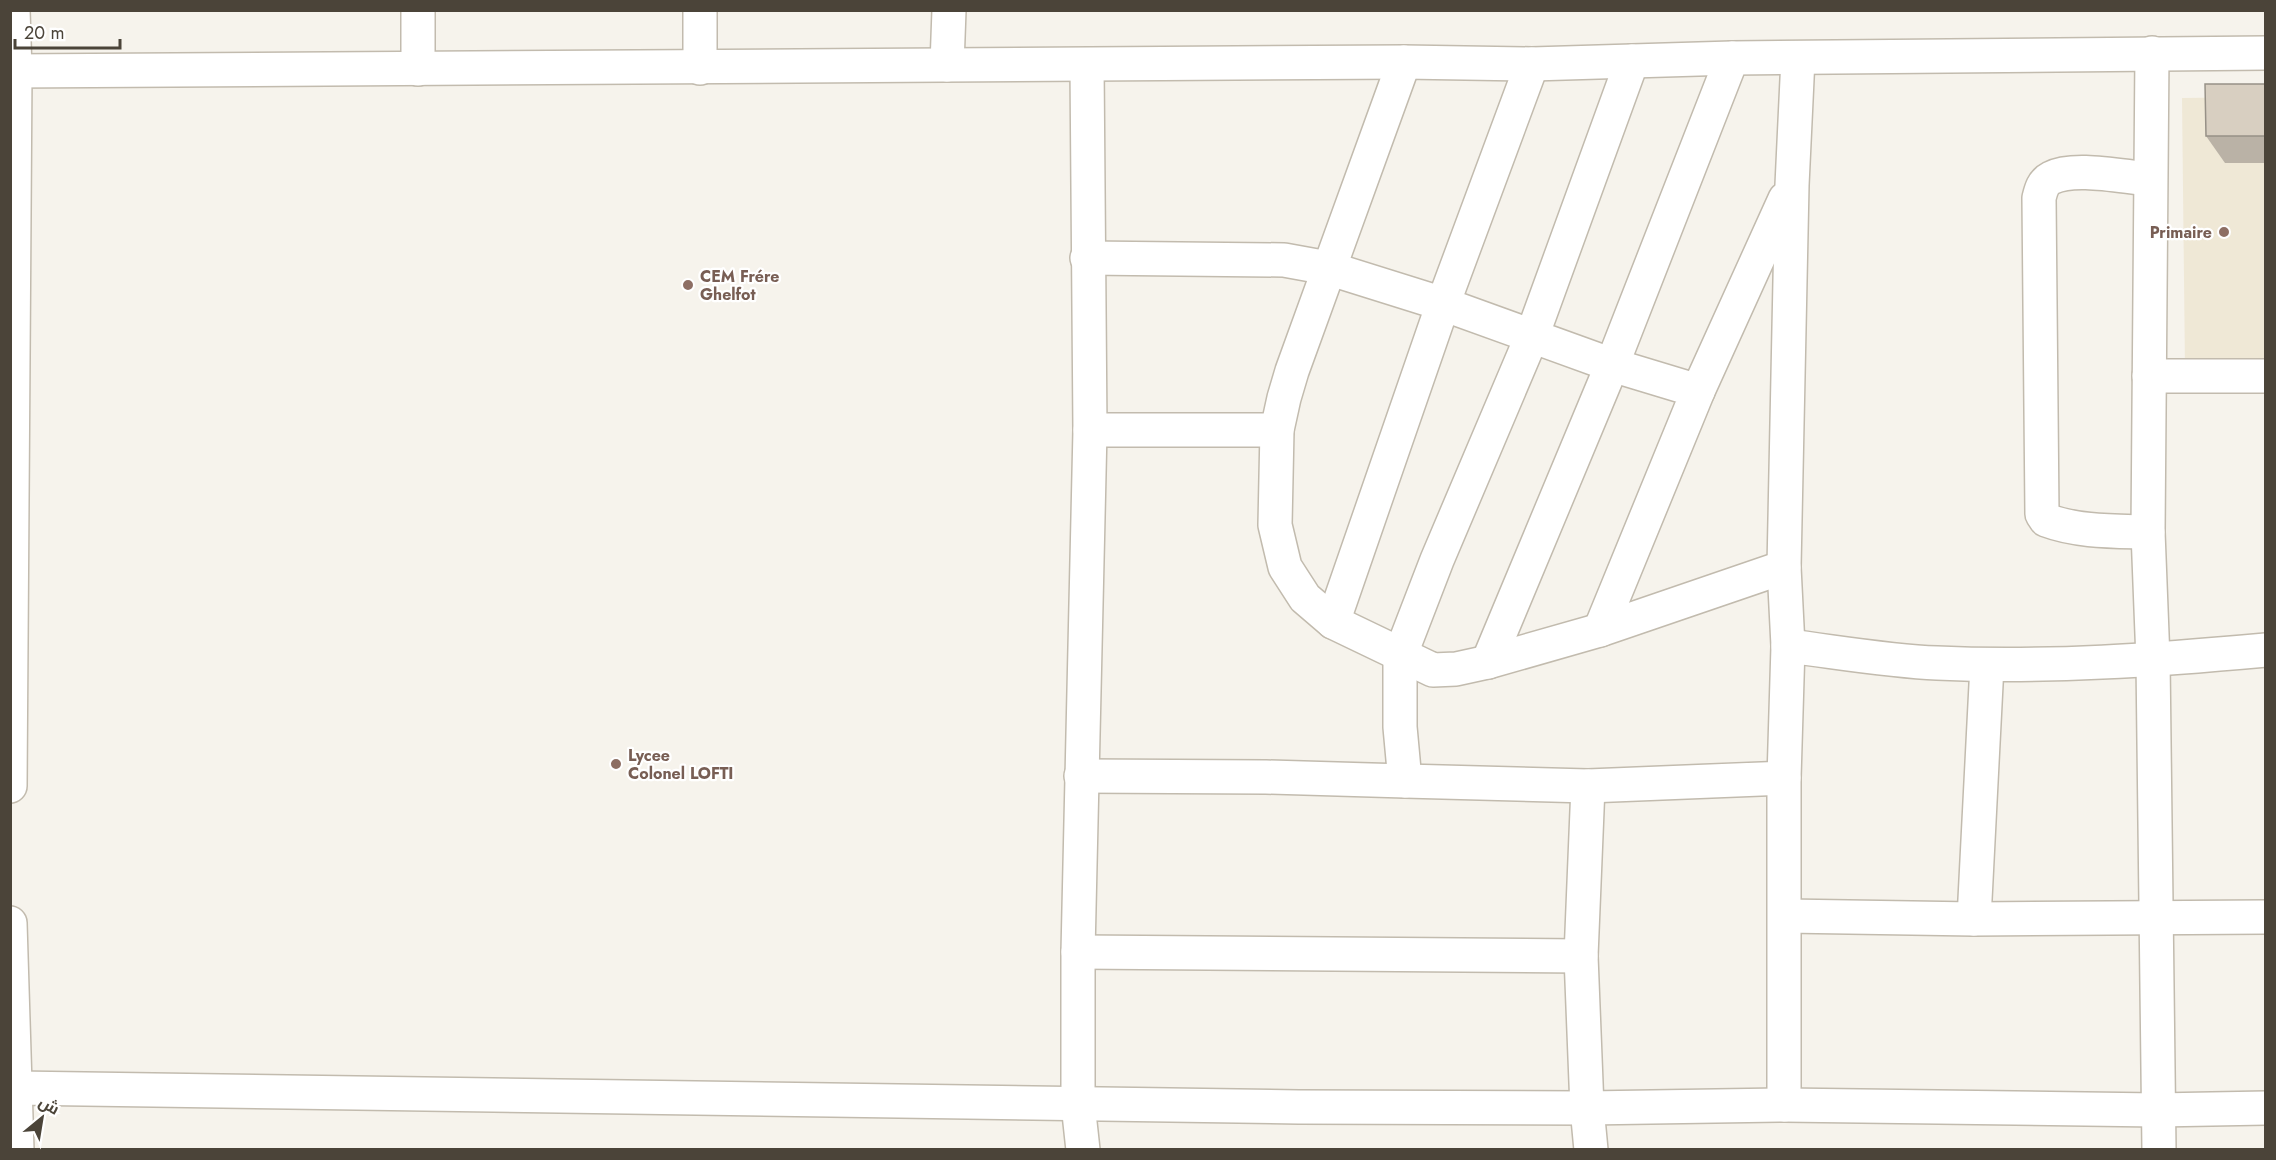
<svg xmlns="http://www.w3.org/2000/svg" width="2276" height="1160" font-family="Jost,Cairo,sans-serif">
	<rect width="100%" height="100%" fill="#f6f3ec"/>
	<polygon fill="#efe8d6" points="2265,97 2265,367 2185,369 2182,98"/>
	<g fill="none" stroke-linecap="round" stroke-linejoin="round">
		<g stroke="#c2bbae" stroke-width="36">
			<g id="minor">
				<polyline points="418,10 418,69"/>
				<polyline points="700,10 700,68"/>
				<polyline points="2152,53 2148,532 2153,660 2159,1150"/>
				<polyline points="1404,62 1292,371 1284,398 1277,430 1275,525 1285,567 1305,598 1333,622 1433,670 1456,669 1488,662 1600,630 1784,567"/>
				<polyline points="947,65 949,10"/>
				<polyline points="10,71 1404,62 1532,64 1732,58 2266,53"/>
				<polyline points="1087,258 1284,260 1328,268 1443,304 1612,365 1698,391 1600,630"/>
				<polyline points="2149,376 2266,376"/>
				<polyline points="1698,391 1785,199"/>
				<polyline points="1090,430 1277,430"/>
				<path d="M2148 532C2114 531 2078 532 2046 520L2042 514 2039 198C2041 190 2043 182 2051 178 2074 166 2123 177 2150 179"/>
				<polyline points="1333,622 1443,304 1532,64"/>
				<path d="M1788 646C1837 652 1887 661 1937 663 2047 668 2157 660 2266 650"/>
				<polyline points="1488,662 1612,365 1732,58"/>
				<polyline points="1081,776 1266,777 1405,781 1400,727 1400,656 1437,560 1532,336 1632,61"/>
				<polyline points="1405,781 1588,786 1784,778"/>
				<polyline points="10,786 15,71 13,10"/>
				<polyline points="1588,786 1581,956 1587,1108 1591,1150"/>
				<polyline points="1786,916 1974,919 2266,917"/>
				<polyline points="1974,919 1987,665"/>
				<polyline points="10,923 17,1150"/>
				<polyline points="1078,952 1581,956"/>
				<polyline points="16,1088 1299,1107 1587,1108 1784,1105 2157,1110 2266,1108"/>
				<polyline points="1784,1105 1784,778 1788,646 1784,567 1792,185 1798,58"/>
				<polyline points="1083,1150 1078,1104 1078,952 1090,430 1087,65"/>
			</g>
		</g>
		<use href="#minor" stroke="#fff" stroke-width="33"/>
	</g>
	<polygon fill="#bab2a6" points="2265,84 2265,163 2225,163 2206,136"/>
	<polygon fill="#d8cfc1" stroke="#979187" stroke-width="1.5" points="2205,84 2265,84 2265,136 2206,136"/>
	<g fill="#8d6e63" stroke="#fff" stroke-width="2">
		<circle cx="2224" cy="232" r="6"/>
		<circle cx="688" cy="285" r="6"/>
		<circle cx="616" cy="764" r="6"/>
	</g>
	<g text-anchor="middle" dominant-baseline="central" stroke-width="4.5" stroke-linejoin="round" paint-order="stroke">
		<g font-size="16" font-weight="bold" fill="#785e54" stroke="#fff" text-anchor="start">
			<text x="2212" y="232" text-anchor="end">Primaire</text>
			<text x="700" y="276">CEM Frére<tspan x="700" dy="18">Ghelfot</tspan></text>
			<text x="628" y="755">Lycee<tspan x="628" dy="18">Colonel LOFTI</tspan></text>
		</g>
	</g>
	<rect width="2276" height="1160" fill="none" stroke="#4b4439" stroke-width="24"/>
	<g transform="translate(42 1118) rotate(30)" stroke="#ffffff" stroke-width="4.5" paint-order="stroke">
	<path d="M0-4.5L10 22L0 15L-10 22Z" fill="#4b4439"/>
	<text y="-9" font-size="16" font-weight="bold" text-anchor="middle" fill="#4b4439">ش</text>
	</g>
	<path d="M15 39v9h105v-9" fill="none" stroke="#4b4439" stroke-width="3"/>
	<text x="24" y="39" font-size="18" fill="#4b4439" stroke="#ffffff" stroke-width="4.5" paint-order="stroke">20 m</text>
</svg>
